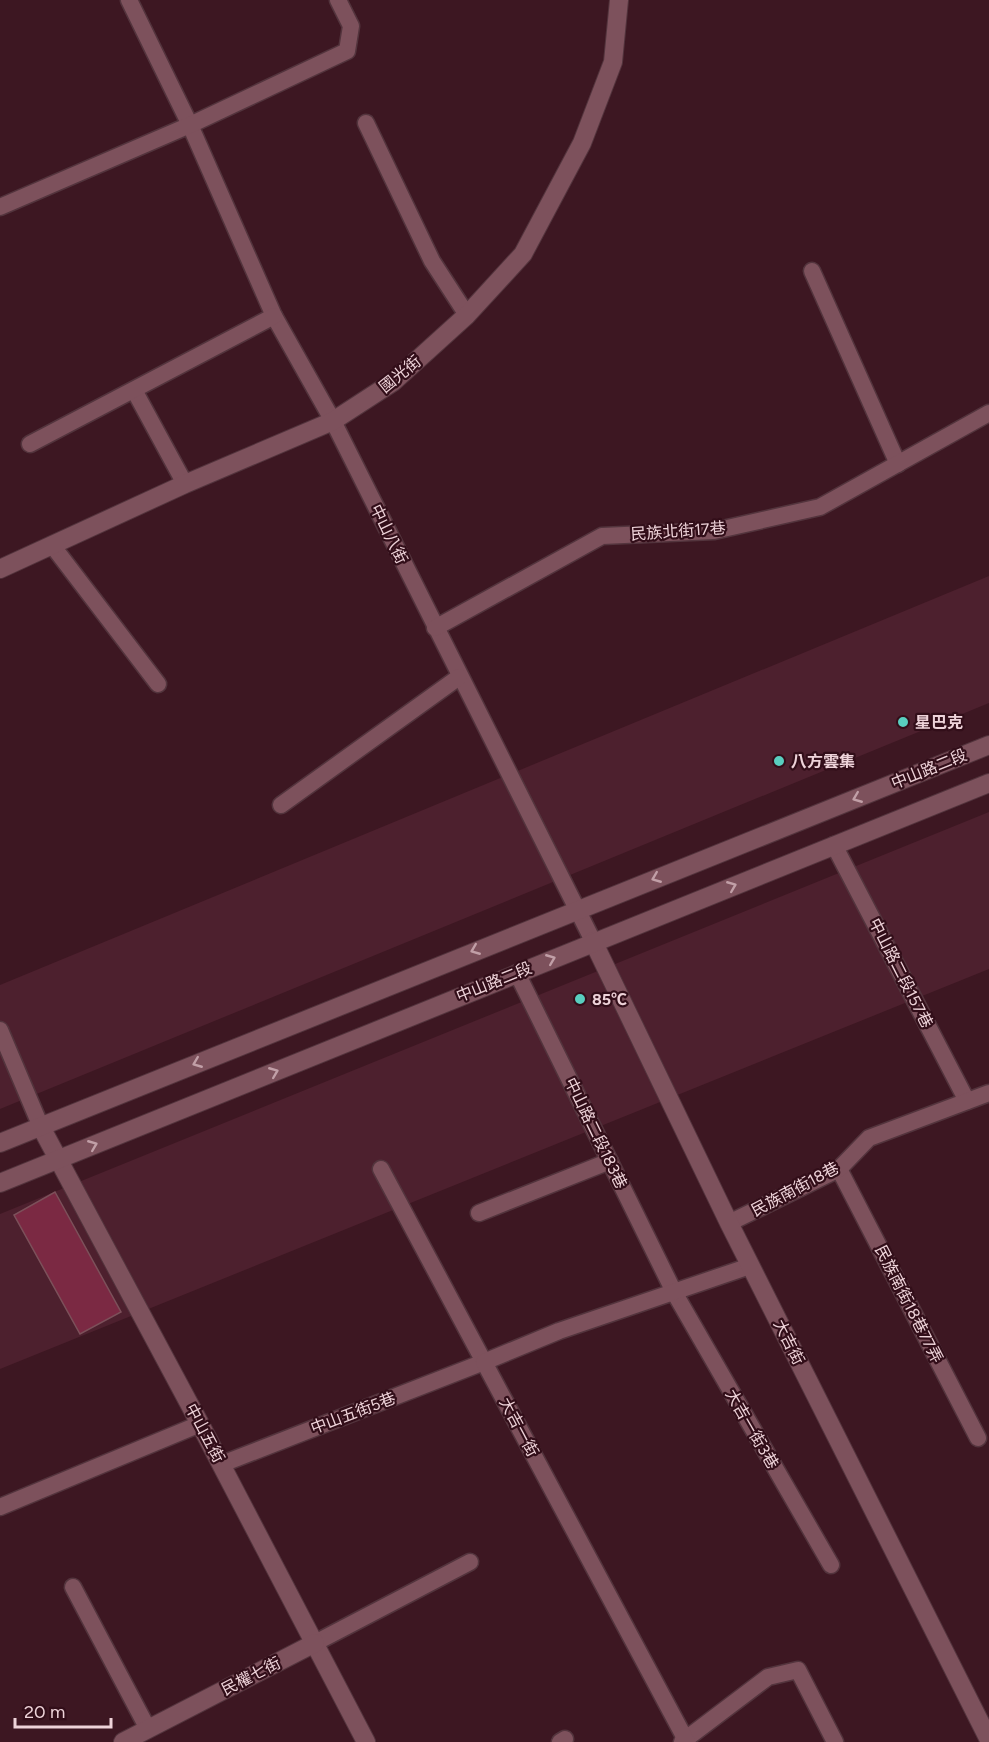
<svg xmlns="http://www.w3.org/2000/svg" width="989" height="1742" font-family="Figtree,'Noto Sans TC',sans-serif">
	<rect width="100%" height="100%" fill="#3d1722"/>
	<g fill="#4d202e">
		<polygon points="989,576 989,703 0,1109 0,985"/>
		<polygon points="989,812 989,969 0,1369 0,1214"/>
	</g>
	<polygon fill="#7b2943" stroke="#7c505a" stroke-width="1.5" points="55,1192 121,1312 80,1334 14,1215"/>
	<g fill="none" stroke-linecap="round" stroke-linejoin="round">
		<g stroke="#53343d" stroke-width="19">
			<g id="lane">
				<polyline points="129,0 190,125 274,316 333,421 593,941"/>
				<polyline points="366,123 432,261 467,315"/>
				<polyline points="0,207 190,125 347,51 351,26 338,0"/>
				<polyline points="812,271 898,464"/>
				<polyline points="134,390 185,484"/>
				<polyline points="30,444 274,316"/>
				<polyline points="52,545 158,684"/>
				<polyline points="435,628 602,536 714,531 820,507 989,413"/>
				<polyline points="281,805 459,677"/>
				<polyline points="834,845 967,1101"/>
				<polyline points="517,973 674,1292 831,1565"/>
				<polyline points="0,1030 41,1127"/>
				<polyline points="839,1169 978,1438"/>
				<polyline points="479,1213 610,1161"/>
				<polyline points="729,1223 839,1169 869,1138 989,1093"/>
				<polyline points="222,1464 484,1362 381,1169"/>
				<polyline points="0,1507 200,1424"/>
				<polyline points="73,1587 148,1729"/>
				<polyline points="315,1643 470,1562"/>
				<polyline points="560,1742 565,1739"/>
				<polyline points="682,1742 768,1677 798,1670 835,1742"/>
				<polyline points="687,1742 484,1362 559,1331 750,1266"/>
			</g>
		</g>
		<g stroke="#53343d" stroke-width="20">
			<g id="street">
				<polyline points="0,569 185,484 333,421 393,382 467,315 523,254 582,143 613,62 619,0"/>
				<polyline points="593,941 729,1223 989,1740"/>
				<polyline points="41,1127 200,1424 366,1742"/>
				<polyline points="123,1742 315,1643"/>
			</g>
		</g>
		<g stroke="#53343d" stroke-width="20">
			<g id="secondary">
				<polyline points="0,1143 989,745"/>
				<polyline points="0,1183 989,783"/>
			</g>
		</g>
		<use href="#lane" stroke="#7d515c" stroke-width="16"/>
		<use href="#street" stroke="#7d515c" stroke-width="18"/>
		<use href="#secondary" stroke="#7d515c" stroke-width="18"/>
	</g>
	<defs><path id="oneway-chevron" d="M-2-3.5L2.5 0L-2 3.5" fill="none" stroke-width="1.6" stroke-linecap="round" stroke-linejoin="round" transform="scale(1.5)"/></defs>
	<g stroke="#c19fa7">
		<use href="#oneway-chevron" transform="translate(857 798) rotate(158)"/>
		<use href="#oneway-chevron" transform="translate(656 878) rotate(158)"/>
		<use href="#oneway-chevron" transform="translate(732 886) rotate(-22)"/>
		<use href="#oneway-chevron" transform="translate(475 950) rotate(158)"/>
		<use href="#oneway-chevron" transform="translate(551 959) rotate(-22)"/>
		<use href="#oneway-chevron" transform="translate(197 1063) rotate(158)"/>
		<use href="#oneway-chevron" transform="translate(274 1072) rotate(-22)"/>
		<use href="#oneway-chevron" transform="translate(93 1145) rotate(-22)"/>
	</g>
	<g fill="#59cebf" stroke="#320e19" stroke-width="2">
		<circle cx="903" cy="722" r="6"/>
		<circle cx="779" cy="761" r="6"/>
		<circle cx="580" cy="999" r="6"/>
	</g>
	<g text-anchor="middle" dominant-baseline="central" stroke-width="4.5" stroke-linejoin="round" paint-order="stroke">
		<g font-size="16" fill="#eed3d9" stroke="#320e19">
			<text transform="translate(400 374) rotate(-39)">國光街</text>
			<text transform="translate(678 531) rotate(-4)">民族北街17巷</text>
			<text transform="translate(389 534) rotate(64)">中山八街</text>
			<text transform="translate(929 769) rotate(-22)">中山路二段</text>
			<text transform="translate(901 973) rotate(63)">中山路二段157巷</text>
			<text transform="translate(494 982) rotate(-22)">中山路二段</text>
			<text transform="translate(596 1133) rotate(64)">中山路二段183巷</text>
			<text transform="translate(795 1189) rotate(-28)">民族南街18巷</text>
			<text transform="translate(909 1304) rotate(63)">民族南街18巷77弄</text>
			<text transform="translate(789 1342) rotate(63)">大吉街</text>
			<text transform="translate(353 1413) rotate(-21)">中山五街5巷</text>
			<text transform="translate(519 1427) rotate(62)">大吉一街</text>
			<text transform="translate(752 1429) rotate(60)">大吉一街3巷</text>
			<text transform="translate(205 1433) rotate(62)">中山五街</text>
			<text transform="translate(251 1676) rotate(-27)">民權七街</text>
		</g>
		<g font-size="16" font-weight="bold" fill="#eed3d9" stroke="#320e19" text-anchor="start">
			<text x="915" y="722">星巴克</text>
			<text x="791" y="761">八方雲集</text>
			<text x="592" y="999">85℃</text>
		</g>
	</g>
	<path d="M15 1718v9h96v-9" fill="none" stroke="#eed3d9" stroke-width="3"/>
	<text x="24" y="1718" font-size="18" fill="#eed3d9" stroke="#320e19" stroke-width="4.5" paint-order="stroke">20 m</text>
</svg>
